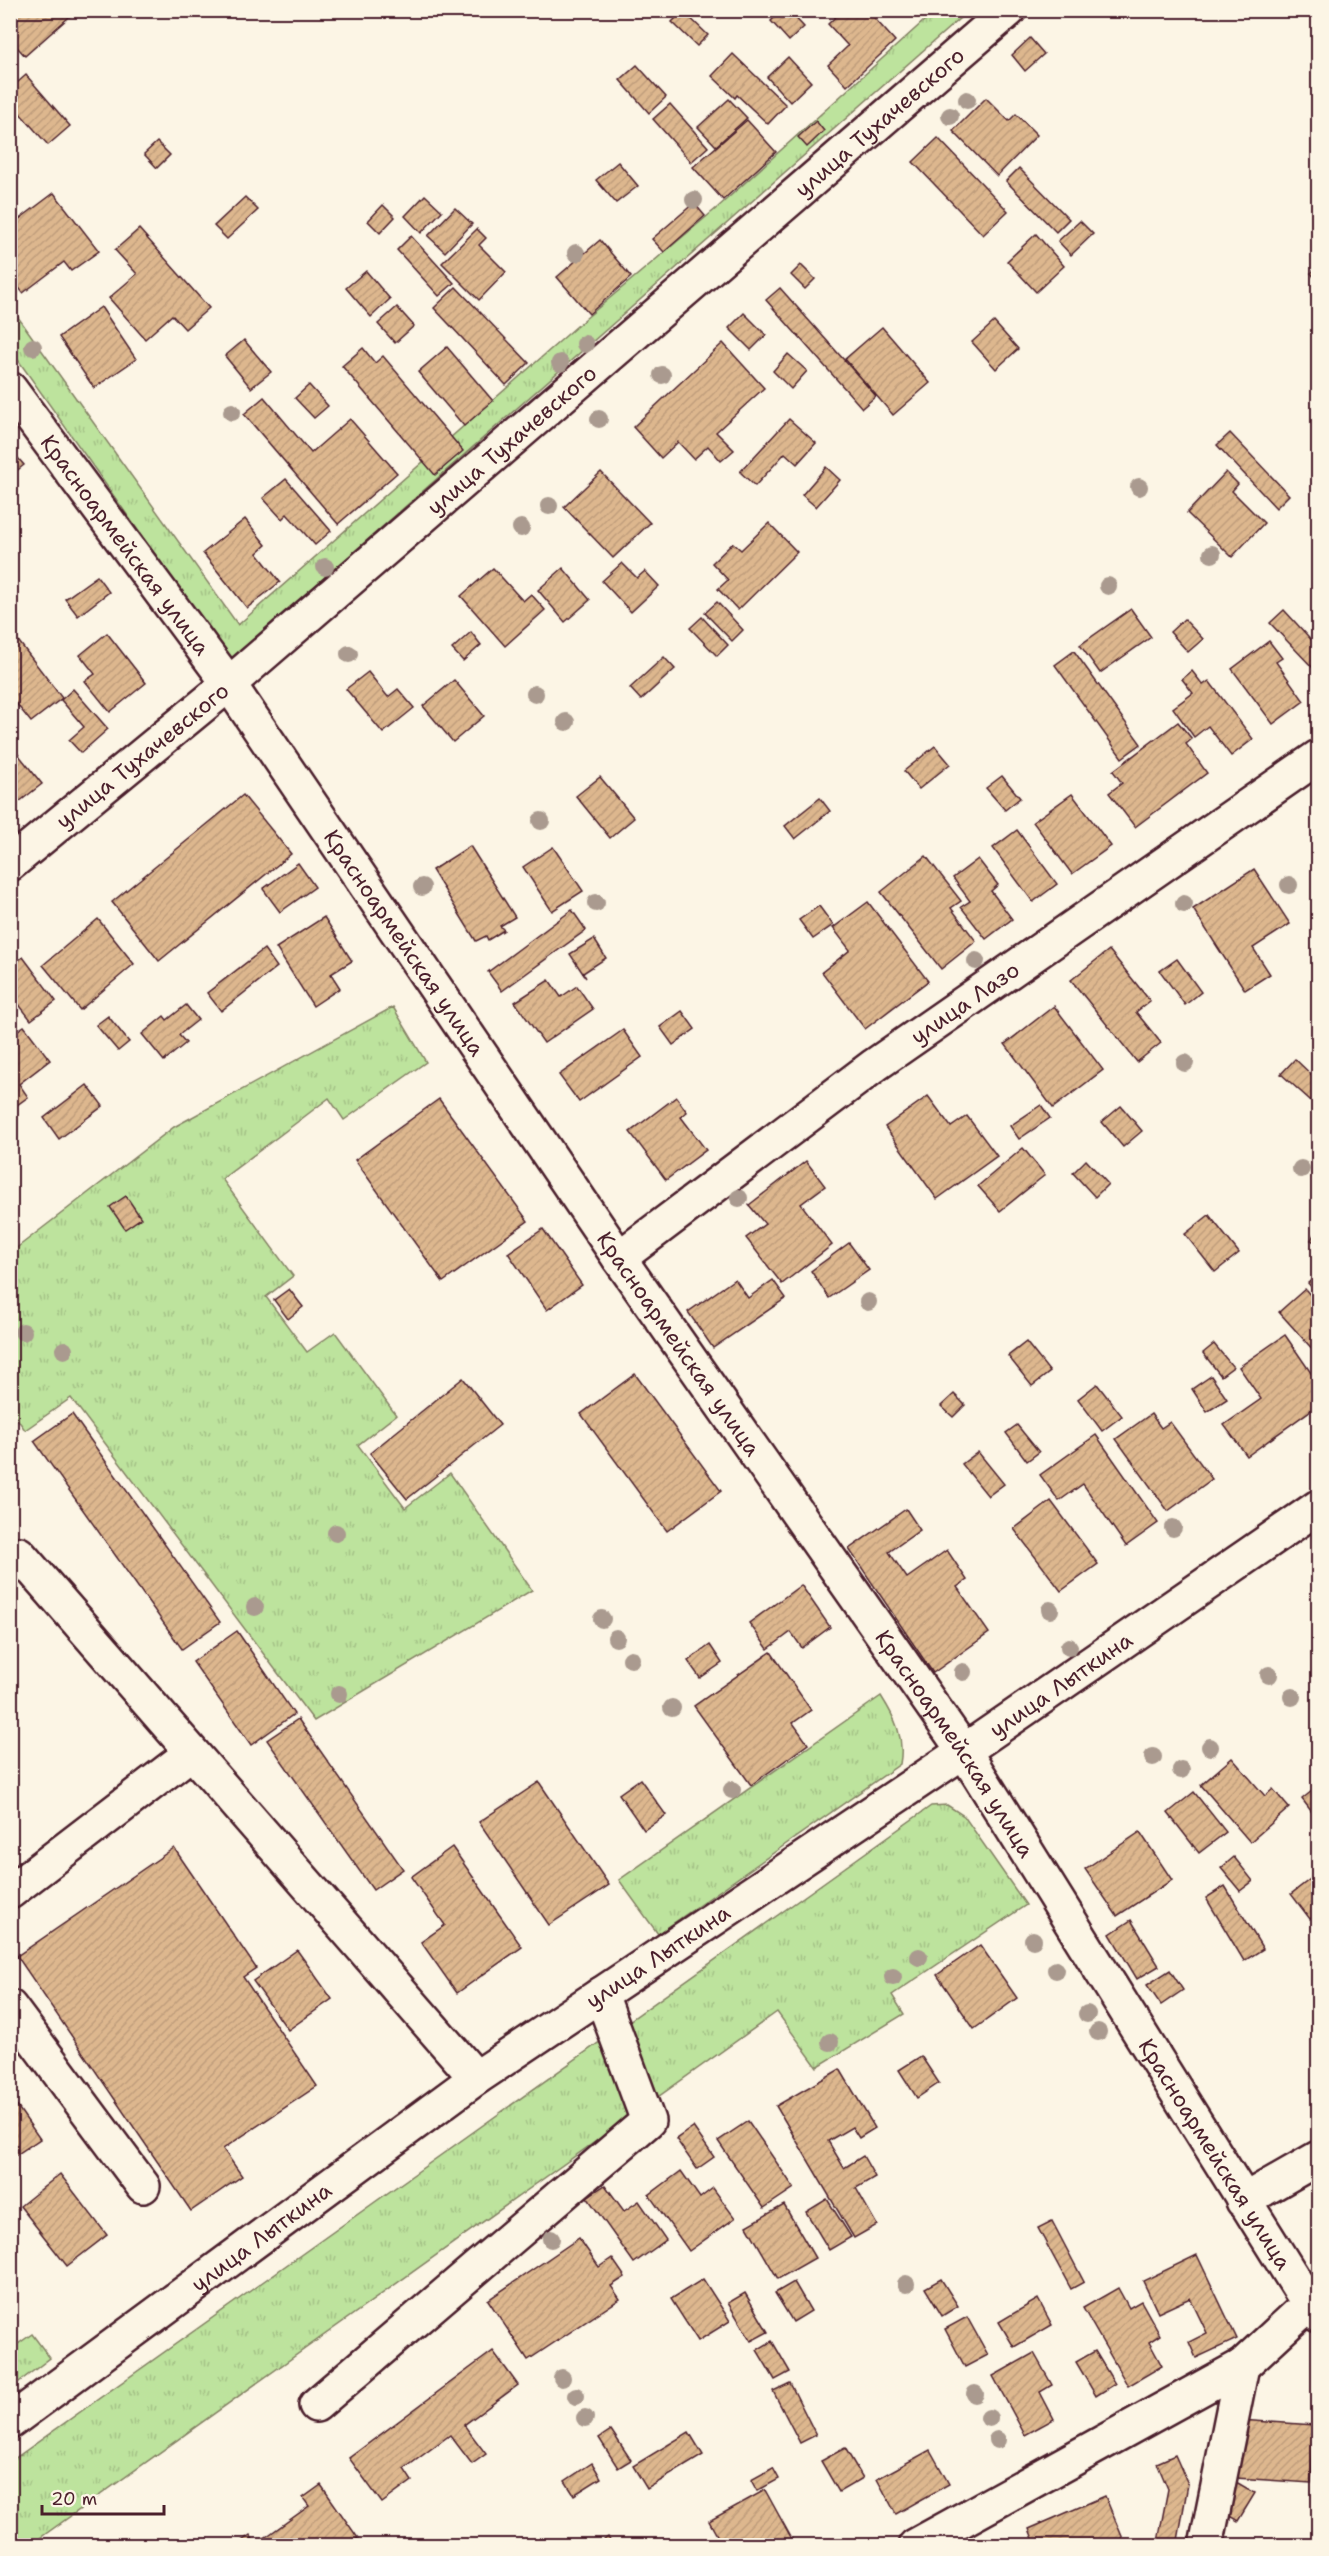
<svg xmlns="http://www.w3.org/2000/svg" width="1329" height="2556" font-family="'Shantell Sans',sans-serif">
	<defs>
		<pattern id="grass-tufts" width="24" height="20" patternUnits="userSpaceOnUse" patternTransform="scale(1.5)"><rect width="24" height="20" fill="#bde39d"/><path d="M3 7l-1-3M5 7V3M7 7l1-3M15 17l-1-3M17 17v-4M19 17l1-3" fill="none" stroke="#a4c287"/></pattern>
		<pattern id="building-hatch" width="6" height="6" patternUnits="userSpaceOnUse" patternTransform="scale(1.5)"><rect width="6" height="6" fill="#ddb78e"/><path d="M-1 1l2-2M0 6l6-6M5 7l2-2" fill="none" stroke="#bf9d7b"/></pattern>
	</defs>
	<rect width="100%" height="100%" fill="#fcf5e5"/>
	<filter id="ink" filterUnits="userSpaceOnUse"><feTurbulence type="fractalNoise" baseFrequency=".0167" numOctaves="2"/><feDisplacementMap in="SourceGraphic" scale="12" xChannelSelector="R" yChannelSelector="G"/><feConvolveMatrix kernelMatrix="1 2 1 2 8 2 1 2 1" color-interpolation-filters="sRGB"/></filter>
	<g filter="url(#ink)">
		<g fill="url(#grass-tufts)" stroke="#848164" stroke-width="1.5">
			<polygon points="935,11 968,11 230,661 11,350 10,306 238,625 585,319 718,207"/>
			<polygon points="393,1007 426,1062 344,1120 329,1098 222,1179 293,1276 266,1297 307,1352 335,1332 396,1415 358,1445 405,1508 450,1473 532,1590 314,1721 71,1398 25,1430 11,1410 10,1253 174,1127"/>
			<path d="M881 1696C895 1718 905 1738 900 1764L658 1934 619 1880Z"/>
			<polygon points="947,1805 964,1816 1026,1905 892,1995 904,2014 817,2067 777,2012 30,2545 11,2545 10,2462 931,1806"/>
			<polygon points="32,2334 50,2358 11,2388 11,2349"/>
		</g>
		<g fill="url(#building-hatch)" stroke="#4a1f2b" stroke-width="1.5">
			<polygon points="10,10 77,10 25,56 10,39"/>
			<polygon points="782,10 788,10 804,27 789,41 771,21"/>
			<polygon points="843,10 867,10 895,41 847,86 828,65 848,46 828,24"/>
			<polygon points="683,11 708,35 697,46 672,22"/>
			<polygon points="1030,38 1044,54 1025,71 1012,55"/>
			<polygon points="733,54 786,105 768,124 737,95 735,98 712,76"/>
			<polygon points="788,57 811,82 790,102 767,77"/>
			<polygon points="637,65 666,97 649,113 620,80"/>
			<polygon points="26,75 70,126 48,145 10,102 10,89"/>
			<polygon points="986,98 1009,121 1016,114 1037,135 997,176 953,131"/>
			<polygon points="729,99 747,118 716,146 698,127"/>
			<polygon points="670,104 708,147 691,162 653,119"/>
			<polygon points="747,120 776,152 723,200 693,167"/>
			<polygon points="816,121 824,131 807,147 798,137"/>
			<polygon points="938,138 1008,211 983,235 913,162"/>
			<polygon points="157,142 170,155 157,168 144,154"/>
			<polygon points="618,162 638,186 616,203 596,180"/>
			<polygon points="1019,168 1069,219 1056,232 1006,181"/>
			<polygon points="54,193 99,251 71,271 64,262 23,293 10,276 10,226"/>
			<polygon points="425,195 442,211 421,233 405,216"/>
			<polygon points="245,197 258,210 227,239 214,226"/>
			<polygon points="694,203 705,216 664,252 652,239"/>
			<polygon points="383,205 395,217 380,233 368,221"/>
			<polygon points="455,208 472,224 445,252 428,236"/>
			<polygon points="1080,221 1093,234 1071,255 1058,241"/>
			<polygon points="139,229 209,308 185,329 172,315 145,339 109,298 137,274 115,250"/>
			<polygon points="477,229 486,238 479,245 506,272 479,300 442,263"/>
			<polygon points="1036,234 1064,266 1036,292 1007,261"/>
			<polygon points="411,236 454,283 439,296 397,250"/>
			<polygon points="600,240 631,277 589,314 557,277"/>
			<polygon points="801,265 815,279 805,289 791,275"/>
			<polygon points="1318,266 1318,282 1311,273"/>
			<polygon points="366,271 390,299 371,317 346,288"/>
			<polygon points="456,287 529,363 506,385 434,308"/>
			<polygon points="780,288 876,396 862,408 766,300"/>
			<polygon points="101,307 136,359 94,388 59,337"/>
			<polygon points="397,307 414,326 395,343 378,324"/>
			<polygon points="744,313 766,335 751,350 729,328"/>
			<polygon points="994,322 1018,349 996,369 972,342"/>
			<polygon points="882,327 930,383 893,415 845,359"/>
			<polygon points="244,340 271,372 251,388 225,356"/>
			<polygon points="723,343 764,388 716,432 734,450 721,461 708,446 694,459 678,442 661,458 633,427"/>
			<polygon points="447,347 493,401 464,426 418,372"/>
			<polygon points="363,348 375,363 383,356 463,451 435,475 342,366"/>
			<polygon points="788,354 807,371 791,389 773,371"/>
			<polygon points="309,385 328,406 314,418 295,398"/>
			<polygon points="264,397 311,453 350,419 397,473 338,524 244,414"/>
			<polygon points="789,419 816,443 797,464 785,453 755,486 740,472"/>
			<polygon points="1230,433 1289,495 1276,508 1217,445"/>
			<polygon points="10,449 24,465 10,476"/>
			<polygon points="826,467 840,480 816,507 802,495"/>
			<polygon points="601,472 650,523 613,558 564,507"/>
			<polygon points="1226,472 1238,484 1232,491 1264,523 1232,557 1187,513"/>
			<polygon points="286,479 331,531 315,545 287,514 282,519 263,498"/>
			<polygon points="245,519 266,545 257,553 280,582 247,608 203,553"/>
			<polygon points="769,523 797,552 738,610 718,589 728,580 712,563 733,543 741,550"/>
			<polygon points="622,563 637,578 645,571 659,586 631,612 602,581"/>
			<polygon points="493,568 523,601 531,594 545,610 505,646 461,596"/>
			<polygon points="563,568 590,600 565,622 538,590"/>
			<polygon points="97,576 109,592 78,616 65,599"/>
			<polygon points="717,602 743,630 732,641 705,613"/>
			<polygon points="1131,609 1151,637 1100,673 1080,645"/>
			<polygon points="1284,610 1318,647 1318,663 1313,668 1270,623"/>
			<polygon points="702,617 728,645 717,656 690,628"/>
			<polygon points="1184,619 1203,639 1188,652 1170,632"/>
			<polygon points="471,632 481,645 463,661 452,649"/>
			<polygon points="107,633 146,683 110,712 85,681 95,674 80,655"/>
			<polygon points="13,634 62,698 31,722 10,696 10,636"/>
			<polygon points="1269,641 1282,658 1276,662 1304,701 1273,724 1232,669"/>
			<polygon points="1074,651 1141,744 1122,758 1055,665"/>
			<polygon points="664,657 675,669 641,700 630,688"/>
			<polygon points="1192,671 1203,685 1209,681 1253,739 1231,756 1208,726 1194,737 1173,708 1193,693 1182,679"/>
			<polygon points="368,672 388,697 398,689 414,708 383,733 346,689"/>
			<polygon points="454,680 484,716 453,742 423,706"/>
			<polygon points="73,689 108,729 81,753 69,740 84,727 61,700"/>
			<polygon points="1178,722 1192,739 1186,744 1207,773 1135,827 1109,793 1122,783 1113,771"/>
			<polygon points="10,744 42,784 10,809"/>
			<polygon points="935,746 950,764 919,789 904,771"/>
			<polygon points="1002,776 1020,798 1005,810 986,788"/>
			<polygon points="600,777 634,818 610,838 576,796"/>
			<polygon points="1072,794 1111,846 1072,874 1033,822"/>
			<polygon points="243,795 291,854 159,961 112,902"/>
			<polygon points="820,798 830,811 795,839 785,826"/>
			<polygon points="1017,830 1057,884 1033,902 993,848"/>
			<polygon points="470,846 515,917 500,926 504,930 488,940 486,936 476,941 432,870"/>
			<polygon points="553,847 583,891 552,911 523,867"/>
			<polygon points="926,856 961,901 951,908 976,941 941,969 881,892"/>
			<polygon points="978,859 998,885 991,891 1012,919 986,939 961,907 970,901 953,878"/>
			<polygon points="298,863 315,887 280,912 263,889"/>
			<polygon points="1254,869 1290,924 1253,948 1270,974 1245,990 1193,909"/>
			<polygon points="868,902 928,981 865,1029 822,972 850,950 833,928"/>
			<polygon points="819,906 833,925 813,939 799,920"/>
			<polygon points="572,910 586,930 502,991 488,972"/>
			<polygon points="324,917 352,961 331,974 340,988 313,1006 276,948"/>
			<polygon points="98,919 134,964 80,1010 43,965"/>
			<polygon points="594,939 606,958 583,973 586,978 570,954"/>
			<polygon points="264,949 277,967 221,1011 207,993"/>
			<polygon points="1109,950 1150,1001 1136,1012 1161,1043 1137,1062 1071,980"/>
			<polygon points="23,957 56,1001 31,1020 10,993 10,966"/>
			<polygon points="1177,959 1201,992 1185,1005 1160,971"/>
			<polygon points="549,980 561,997 577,986 593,1009 544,1043 515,1002"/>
			<polygon points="186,1005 198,1020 179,1035 186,1043 164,1061 142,1034 164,1016 167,1020"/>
			<polygon points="1054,1006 1103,1070 1053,1108 1005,1044"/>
			<polygon points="682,1011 695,1029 673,1045 660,1027"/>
			<polygon points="108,1016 129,1042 118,1051 96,1025"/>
			<polygon points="24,1026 50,1060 19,1084 28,1097 10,1110 10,1036"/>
			<polygon points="623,1030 642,1057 579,1102 559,1075"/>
			<polygon points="1295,1059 1318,1081 1318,1107 1281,1074"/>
			<polygon points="87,1085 103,1106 59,1139 44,1118"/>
			<polygon points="928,1096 951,1127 967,1116 997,1156 937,1199 885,1127"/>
			<polygon points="676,1097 687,1112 681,1117 706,1150 666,1180 630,1132"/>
			<polygon points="439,1099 528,1221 443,1282 355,1160"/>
			<polygon points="1041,1105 1050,1118 1019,1139 1010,1126"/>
			<polygon points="1121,1106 1142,1131 1123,1147 1102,1122"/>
			<polygon points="1023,1148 1045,1175 1000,1211 978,1186"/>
			<polygon points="1086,1160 1108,1184 1095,1197 1073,1173"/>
			<polygon points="806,1161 825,1186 801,1204 832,1245 782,1284 746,1238 765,1224 749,1205"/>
			<polygon points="126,1196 141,1218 125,1229 110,1207"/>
			<polygon points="1209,1215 1239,1253 1215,1272 1185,1234"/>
			<polygon points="1318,1227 1318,1244 1311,1240"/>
			<polygon points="543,1229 582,1285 547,1310 508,1253"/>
			<polygon points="849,1243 869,1270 829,1298 811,1271"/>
			<polygon points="1318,1274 1318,1295 1308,1283"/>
			<polygon points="735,1279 748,1298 773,1280 786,1298 713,1348 688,1312"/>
			<polygon points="289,1289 303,1307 288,1319 274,1300"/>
			<polygon points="1305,1289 1318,1304 1318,1350 1316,1353 1279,1312"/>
			<polygon points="1285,1335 1318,1383 1318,1405 1247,1456 1224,1425 1261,1399 1239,1367"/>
			<polygon points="1026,1342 1050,1372 1032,1386 1008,1356"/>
			<polygon points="1214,1344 1233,1367 1221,1376 1203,1353"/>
			<polygon points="635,1374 721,1491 667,1531 581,1414"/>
			<polygon points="1211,1376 1227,1399 1207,1412 1192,1389"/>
			<polygon points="463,1378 500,1425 407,1499 370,1453"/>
			<polygon points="1097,1384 1122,1416 1102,1431 1078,1399"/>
			<polygon points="954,1394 965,1405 953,1417 941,1406"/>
			<polygon points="72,1414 220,1622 182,1649 34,1441"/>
			<polygon points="1151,1414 1161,1428 1170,1422 1212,1479 1168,1511 1116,1439"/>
			<polygon points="1017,1425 1039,1452 1027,1461 1006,1433"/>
			<polygon points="1096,1435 1158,1523 1126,1546 1083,1484 1059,1501 1040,1475"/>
			<polygon points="978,1452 1004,1484 988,1496 962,1464"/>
			<polygon points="1051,1501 1098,1564 1061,1591 1014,1529"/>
			<polygon points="906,1509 920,1530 889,1552 907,1578 947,1550 967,1580 957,1587 989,1633 933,1673 849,1549"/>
			<polygon points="801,1585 830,1627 802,1648 791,1632 768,1649 749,1623"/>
			<polygon points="237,1631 294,1714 251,1745 193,1662"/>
			<polygon points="710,1645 722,1663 700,1678 688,1661"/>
			<polygon points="771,1652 811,1710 793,1723 808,1744 751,1785 694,1706"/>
			<polygon points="298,1719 403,1869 373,1890 267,1740"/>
			<polygon points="1232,1758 1265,1796 1273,1789 1289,1808 1250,1842 1201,1785"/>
			<polygon points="640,1779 666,1815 644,1830 619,1794"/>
			<polygon points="539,1782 609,1885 549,1925 479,1822"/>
			<polygon points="1318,1786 1318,1820 1302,1799"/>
			<polygon points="1194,1792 1226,1832 1199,1853 1168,1813"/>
			<polygon points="1140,1832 1172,1880 1117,1916 1085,1869"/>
			<polygon points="452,1847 522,1947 457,1993 421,1942 445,1925 411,1877"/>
			<polygon points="174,1848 256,1968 243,1977 317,2086 223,2149 242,2176 191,2211 17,1956"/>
			<polygon points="1234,1857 1253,1881 1240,1891 1221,1868"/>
			<polygon points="1318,1873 1318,1913 1310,1919 1291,1894"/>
			<polygon points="1225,1886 1263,1949 1244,1961 1206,1898"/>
			<polygon points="1131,1920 1159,1966 1137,1979 1110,1934"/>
			<polygon points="980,1945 1017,1998 974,2029 937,1975"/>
			<polygon points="297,1950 332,1999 288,2030 253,1981"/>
			<polygon points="1170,1970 1183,1990 1161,2005 1147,1985"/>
			<polygon points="921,2056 939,2083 917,2098 899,2070"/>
			<polygon points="840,2069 875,2128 859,2138 852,2127 828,2141 844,2168 863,2156 875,2177 856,2188 877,2225 854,2238 776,2106"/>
			<polygon points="10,2096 40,2139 10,2159"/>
			<polygon points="748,2121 794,2188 764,2208 718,2141"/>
			<polygon points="693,2127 714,2157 697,2169 676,2139"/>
			<polygon points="681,2171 700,2198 713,2188 735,2218 689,2251 649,2195"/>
			<polygon points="60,2174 107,2235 67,2266 20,2206"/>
			<polygon points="605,2185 624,2211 639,2201 666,2240 634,2263 587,2197"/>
			<polygon points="827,2199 851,2237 829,2250 806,2212"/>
			<polygon points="784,2205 815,2258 778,2279 747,2226"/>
			<polygon points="1052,2221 1084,2282 1071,2289 1038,2228"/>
			<polygon points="579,2238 599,2267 612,2258 625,2277 611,2286 620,2299 528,2360 488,2300"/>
			<polygon points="1197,2255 1237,2339 1196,2358 1189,2342 1207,2333 1190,2298 1158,2313 1143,2281"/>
			<polygon points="703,2279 730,2321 698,2341 671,2299"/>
			<polygon points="941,2279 958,2306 942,2316 925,2288"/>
			<polygon points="794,2282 811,2311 793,2322 775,2293"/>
			<polygon points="1118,2288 1129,2308 1141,2301 1160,2335 1149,2342 1162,2366 1128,2386 1083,2308"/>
			<polygon points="745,2293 768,2332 751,2341 728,2303"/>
			<polygon points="1038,2299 1052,2325 1014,2347 999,2322"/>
			<polygon points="967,2317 988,2355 965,2367 945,2329"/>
			<polygon points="772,2341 790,2372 775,2380 757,2350"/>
			<polygon points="493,2351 518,2385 464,2425 486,2454 472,2464 450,2435 404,2469 412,2481 382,2503 349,2458"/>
			<polygon points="1095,2351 1115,2384 1096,2396 1076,2362"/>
			<polygon points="1034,2353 1052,2385 1040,2392 1054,2419 1025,2435 993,2376"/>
			<polygon points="790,2383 816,2435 800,2443 773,2391"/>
			<polygon points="1240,2420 1314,2425 1311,2483 1236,2478"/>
			<polygon points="611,2430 631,2460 618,2468 599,2438"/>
			<polygon points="689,2432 703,2455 647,2489 633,2466"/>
			<polygon points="845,2448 863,2478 839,2492 821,2461"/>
			<polygon points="930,2450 949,2484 896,2514 877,2479"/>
			<polygon points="1175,2455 1188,2484 1177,2546 1157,2546 1168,2489 1157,2463"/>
			<polygon points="592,2463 601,2478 574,2495 565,2481"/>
			<polygon points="773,2468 779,2479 757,2491 751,2480"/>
			<polygon points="1231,2479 1255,2493 1238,2521 1214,2507"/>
			<polygon points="321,2485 358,2538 348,2546 235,2546 250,2535 256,2544 309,2506 303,2498"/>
			<polygon points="765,2490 793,2541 785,2546 723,2546 709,2521"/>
			<polygon points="1105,2496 1126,2546 1036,2546 1029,2529"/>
			<polygon points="608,2537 613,2546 596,2546"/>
		</g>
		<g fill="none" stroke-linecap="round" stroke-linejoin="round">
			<g stroke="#4a1f2b" stroke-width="38">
				<g id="minor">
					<path id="s1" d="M10 389 229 684 619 1258 964 1751 1309 2304 1318 2315"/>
					<path id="s2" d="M10 864 229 684 1009 10"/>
					<path id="s3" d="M619 1258 875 1065 1318 757"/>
					<polyline points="19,1554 476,2078"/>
					<polyline points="10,1892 191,1753"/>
					<polyline points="10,2007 143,2186"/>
					<polyline points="1243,2201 1318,2158"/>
					<polyline points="1242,2366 1309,2304"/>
					<polyline points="316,2405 648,2121 601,1994"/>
					<path id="s4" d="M10 2422 476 2078 964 1751 1318 1507"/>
					<polyline points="915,2546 1242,2366 1206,2546"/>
				</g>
			</g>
			<use href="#minor" stroke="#fcf5e5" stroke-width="33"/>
		</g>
		<g fill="#aa9a8f">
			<circle cx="967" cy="100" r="9"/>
			<circle cx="950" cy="116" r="9"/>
			<circle cx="694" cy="200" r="9"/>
			<circle cx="576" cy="253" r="9"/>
			<circle cx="585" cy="344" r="9"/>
			<circle cx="33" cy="347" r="9"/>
			<circle cx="560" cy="363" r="9"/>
			<circle cx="662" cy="375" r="9"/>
			<circle cx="232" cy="412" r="9"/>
			<circle cx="599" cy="419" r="9"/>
			<circle cx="1139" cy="487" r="9"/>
			<circle cx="549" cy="506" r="9"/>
			<circle cx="521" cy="528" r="9"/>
			<circle cx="1212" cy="554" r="9"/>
			<circle cx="325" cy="567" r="9"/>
			<circle cx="1108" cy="586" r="9"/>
			<circle cx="349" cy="654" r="9"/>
			<circle cx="535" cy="694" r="9"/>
			<circle cx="566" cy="722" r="9"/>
			<circle cx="541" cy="821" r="9"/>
			<circle cx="1289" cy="885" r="9"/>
			<circle cx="422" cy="887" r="9"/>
			<circle cx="596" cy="903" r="9"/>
			<circle cx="1184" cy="904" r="9"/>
			<circle cx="976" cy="961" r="9"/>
			<circle cx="1185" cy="1063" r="9"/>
			<circle cx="1301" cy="1169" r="9"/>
			<circle cx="739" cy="1198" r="9"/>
			<circle cx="868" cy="1302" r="9"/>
			<circle cx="23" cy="1332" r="9"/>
			<circle cx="64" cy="1350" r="9"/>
			<circle cx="1173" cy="1528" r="9"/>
			<circle cx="336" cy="1533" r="9"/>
			<circle cx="255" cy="1607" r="9"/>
			<circle cx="1050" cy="1610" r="9"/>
			<circle cx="602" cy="1619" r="9"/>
			<circle cx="616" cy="1638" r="9"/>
			<circle cx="1069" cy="1647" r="9"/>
			<circle cx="631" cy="1659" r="9"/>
			<circle cx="963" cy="1672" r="9"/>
			<circle cx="1269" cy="1675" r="9"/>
			<circle cx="339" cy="1694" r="9"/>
			<circle cx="1292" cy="1697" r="9"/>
			<circle cx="672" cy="1708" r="9"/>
			<circle cx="1210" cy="1747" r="9"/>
			<circle cx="1153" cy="1757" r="9"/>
			<circle cx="1181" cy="1770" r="9"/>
			<circle cx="732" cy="1790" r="9"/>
			<circle cx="1033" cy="1940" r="9"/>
			<circle cx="919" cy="1957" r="9"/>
			<circle cx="1056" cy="1970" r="9"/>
			<circle cx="893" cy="1977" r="9"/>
			<circle cx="1087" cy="2014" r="9"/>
			<circle cx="1098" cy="2032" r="9"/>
			<circle cx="830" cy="2042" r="9"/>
			<circle cx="551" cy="2239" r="9"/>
			<circle cx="906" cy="2284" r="9"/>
			<circle cx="562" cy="2378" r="9"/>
			<circle cx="975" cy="2394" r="9"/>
			<circle cx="576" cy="2396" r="9"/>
			<circle cx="585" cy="2418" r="9"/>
			<circle cx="989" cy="2418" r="9"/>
			<circle cx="997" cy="2440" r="9"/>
		</g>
	</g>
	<g text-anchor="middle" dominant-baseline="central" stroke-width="5" stroke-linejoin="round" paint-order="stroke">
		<g font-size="22" fill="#4a1f2b" stroke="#fcf5e5">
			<text stroke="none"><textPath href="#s2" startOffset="1143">улица Тухачевского</textPath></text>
			<text stroke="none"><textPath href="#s2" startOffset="657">улица Тухачевского</textPath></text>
			<text stroke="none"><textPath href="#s1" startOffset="194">Красноармейская улица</textPath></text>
			<text stroke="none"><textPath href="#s2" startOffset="171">улица Тухачевского</textPath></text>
			<text stroke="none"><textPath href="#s1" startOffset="680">Красноармейская улица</textPath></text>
			<text stroke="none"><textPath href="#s3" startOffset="430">улица Лазо</textPath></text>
			<text stroke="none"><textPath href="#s1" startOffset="1166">Красноармейская улица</textPath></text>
			<text stroke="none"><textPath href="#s4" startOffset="1284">улица Лыткина</textPath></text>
			<text stroke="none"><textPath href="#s1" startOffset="1652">Красноармейская улица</textPath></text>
			<text stroke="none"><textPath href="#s4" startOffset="798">улица Лыткина</textPath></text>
			<text stroke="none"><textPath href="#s1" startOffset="2138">Красноармейская улица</textPath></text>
			<text stroke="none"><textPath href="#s4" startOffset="312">улица Лыткина</textPath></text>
		</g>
	</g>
	<rect width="1329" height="2556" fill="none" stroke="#fcf5e5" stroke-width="36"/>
	<rect x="18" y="18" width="1293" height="2520" fill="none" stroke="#4a1f2b" stroke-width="2" filter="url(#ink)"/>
	<path d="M42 2505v9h122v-9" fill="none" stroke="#4a1f2b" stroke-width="3"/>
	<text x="51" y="2505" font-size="18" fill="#4a1f2b" stroke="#fcf5e5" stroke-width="4.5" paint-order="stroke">20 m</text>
</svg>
